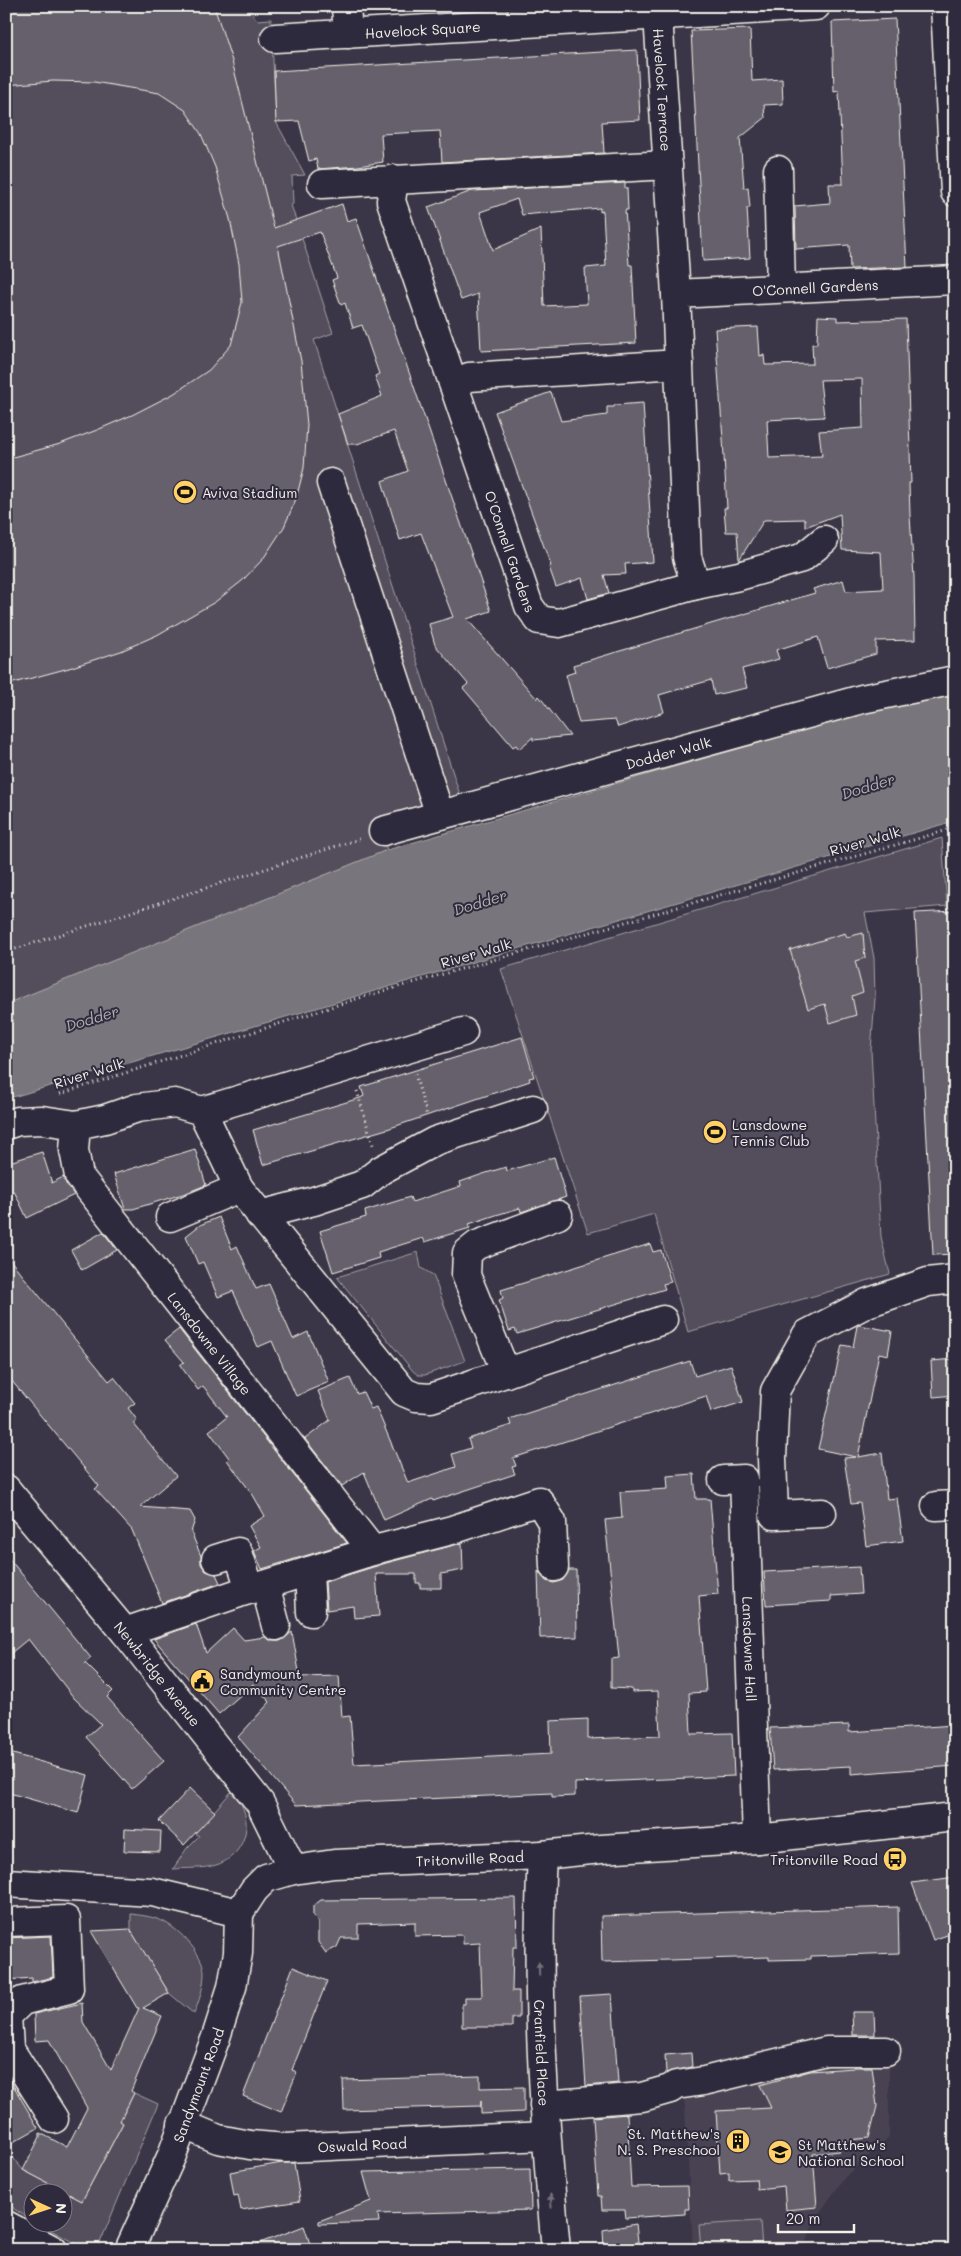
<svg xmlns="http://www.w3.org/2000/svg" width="961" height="2256" font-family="Mali,sans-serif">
	<rect width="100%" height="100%" fill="#3b3647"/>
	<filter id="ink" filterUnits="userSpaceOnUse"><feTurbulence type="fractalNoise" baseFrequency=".02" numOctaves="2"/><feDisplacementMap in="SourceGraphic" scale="10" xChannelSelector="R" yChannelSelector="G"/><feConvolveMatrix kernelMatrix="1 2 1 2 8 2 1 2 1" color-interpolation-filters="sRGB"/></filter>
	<g filter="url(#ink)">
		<polygon fill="#484352" points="834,2057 889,2062 889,2137 845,2177 816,2218 805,2243 804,2250 693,2250 684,2090"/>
		<g fill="#534e5c" stroke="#a4a0a2">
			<polygon points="6,6 247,6 257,20 271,19 276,122 305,175 292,176 293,204 291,205 333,333 314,340 460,795 377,821 387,850 6,1004"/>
			<polygon points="359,6 491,6 360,14"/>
			<polygon points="942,838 947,906 865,913 874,958 875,998 871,1051 881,1237 890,1274 688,1332 654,1214 588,1233 501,969"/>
			<polygon points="418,1252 421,1268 433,1275 465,1361 425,1375 418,1375 413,1371 337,1277"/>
			<path d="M231 1792C234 1796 239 1800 241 1804 254 1828 241 1858 216 1865 203 1869 187 1868 173 1869L187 1848 199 1836 195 1833Z"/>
			<path d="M131 1914C139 1915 149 1916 157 1919 175 1924 204 1954 204 1972 204 1987 199 2001 194 2014L169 1993 131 1931Z"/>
			<polygon points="134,2093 158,2104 97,2250 87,2250 40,2224 62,2224 62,2194 32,2194 32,2220 14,2209 6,2197 6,2149 23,2170 82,2201 123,2123 120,2121"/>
			<polygon points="760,2221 762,2250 701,2250 699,2225"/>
		</g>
		<polygon fill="#78747b" stroke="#aaa6a7" points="955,695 954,821 6,1099 6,1004 387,850 857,714"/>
		<g fill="#65616c" stroke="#f4f1e8" fill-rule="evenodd">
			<polygon points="6,6 214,6 232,61 274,228 342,204 347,221 356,218 491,611 467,619 537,699 539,696 570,736 533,740 533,737 519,749 516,745 513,747 463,688 468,684 435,645 429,624 453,617 421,533 400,540 382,481 408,471 394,431 357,444 348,444 338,414 382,396 375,376 379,374 362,325 353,328 345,303 341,305 332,280 337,278 320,232 278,246 301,361 307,425 304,468 296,499 284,527 263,559 242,581 215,602 157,635 121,651 69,668 6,685 6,459 60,444 97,430 132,415 173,394 209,370 231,345 242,302 239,264 230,219 215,167 201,134 185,110 159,93 94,82 53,81 6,85"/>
			<polygon points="895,19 907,267 850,269 849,245 796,249 795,206 830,203 829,184 843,184 839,91 834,92 832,22"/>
			<polygon points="750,29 752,81 782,79 783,104 764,105 765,118 740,138 744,188 748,187 750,208 747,208 750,258 703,261 691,31"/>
			<polygon points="637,50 640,120 602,122 604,153 442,162 440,131 381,134 383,162 358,166 318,169 316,159 309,161 299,121 276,122 274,71"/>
			<path d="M625 183V188H627L628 210H625L629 265H632L636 343 481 351 478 294 461 300 428 207 472 191ZM517 199 522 215 600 208V212L603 211 606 266 585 268 587 304 544 306 541 229 493 250 480 212Z"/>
			<path d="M818 316 837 317V321L906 319 911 483H909L910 516 914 577 915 640 876 641V654L827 668 818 637 776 650 779 659 742 669 747 688 714 695 711 680 659 695 664 712 618 727 615 720 579 723 566 675 575 672 573 665 815 593 813 589 843 580 846 591 883 589 881 552 842 550 840 514 805 527V519L764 520 739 560 737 532H726L724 508H727L723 439 715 329 758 327 760 356 764 355 765 365 813 364 812 344H817ZM862 379 863 428 819 431 822 456 769 458 767 420 824 417 820 380Z"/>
			<polygon points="551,392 561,421 607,415 607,407 614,407 615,405 643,403 653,562 625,564 626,574 604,575 609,593 588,599 582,578 556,587 549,567 551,566 495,412"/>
			<polygon points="955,911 955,1254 933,1255 915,913"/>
			<polygon points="845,933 847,937 863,933 865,958 855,961 863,992 852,996 856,1015 830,1023 825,1004 808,1009 790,950"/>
			<polygon points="522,1037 534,1077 529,1078 530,1081 387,1129 263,1165 253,1130 360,1098 364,1096 361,1087"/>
			<polygon points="195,1149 206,1185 186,1193 133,1209 125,1209 114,1174"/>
			<polygon points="42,1152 52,1183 63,1177 74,1195 27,1218 14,1191 10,1193 6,1182 6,1163"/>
			<polygon points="554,1157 566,1197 521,1212 520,1208 496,1215 469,1224 470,1228 425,1242 423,1238 378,1252 379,1258 333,1272 320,1231 366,1217 365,1211 410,1197 412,1202 461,1186 460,1182 483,1174 506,1167 507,1171"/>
			<polygon points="219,1217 232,1249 237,1246 256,1289 269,1284 293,1339 308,1332 329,1382 296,1396 272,1341 258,1347 233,1291 218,1297 203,1262 198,1264 186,1236 200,1225"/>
			<polygon points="103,1232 117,1250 82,1270 71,1250"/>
			<polygon points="650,1244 653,1252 661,1250 671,1282 663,1284 665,1289 517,1334 515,1329 509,1331 499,1300 503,1298 501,1290"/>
			<polygon points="6,1255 109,1381 114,1377 135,1403 128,1408 137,1420 133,1423 176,1476 140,1507 190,1511 195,1520 191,1532 201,1556 201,1564 206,1571 216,1574 220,1583 162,1603 132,1530 95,1489 99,1486 6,1374"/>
			<polygon points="859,1325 892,1331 888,1355 879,1353 858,1457 882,1453 887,1499 897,1498 903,1541 866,1546 860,1503 851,1504 844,1458 856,1457 818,1449 842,1345 853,1347 857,1326"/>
			<polygon points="179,1329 347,1543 262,1569 254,1551 261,1547 249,1526 265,1516 253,1495 227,1460 229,1458 209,1431 227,1417 203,1386 198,1390 180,1365 184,1362 165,1340"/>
			<polygon points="955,1359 955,1395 933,1397 931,1361"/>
			<polygon points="690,1361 695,1376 731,1365 743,1402 711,1412 706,1396 513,1458 516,1466 512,1467 515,1474 433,1501 432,1499 384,1520 364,1472 342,1486 305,1439 330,1420 318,1391 350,1378 357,1394 363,1392 371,1409 376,1407 408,1483 456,1467 452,1454 471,1448 468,1439 511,1425 509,1419"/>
			<polygon points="694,1474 696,1499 710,1499 718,1594 699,1596 706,1692 689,1693 691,1734 732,1733 734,1776 575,1783 575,1796 552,1797 552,1793 296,1805 238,1737 270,1702 253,1684 219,1714 154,1639 196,1624 206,1653 233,1628 244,1640 265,1637 272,1641 280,1641 292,1632 300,1677 339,1676 342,1717 350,1716 354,1764 551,1754 550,1721 588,1719 588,1739 660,1736 658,1691 632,1692 632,1689 611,1688 611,1659 619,1658 605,1520 622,1518 620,1492 668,1489 667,1476"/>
			<polygon points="462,1543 463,1570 441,1574 441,1588 420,1588 420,1583 416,1583 416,1574 376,1574 379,1616 354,1618 353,1606 327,1610 325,1582 386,1563"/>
			<polygon points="6,1555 91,1658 85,1663 113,1691 107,1697 164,1761 132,1789 86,1737 101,1724 74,1698 28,1639 6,1657"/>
			<polygon points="859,1567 861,1594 831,1596 831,1601 766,1605 764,1572"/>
			<polygon points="569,1570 576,1570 577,1637 540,1638 538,1571 546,1581 554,1583 563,1580"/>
			<polygon points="849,1725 849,1732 955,1725 955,1766 851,1774 851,1766 773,1770 770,1728"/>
			<polygon points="6,1752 88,1775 78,1813 6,1792"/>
			<polygon points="190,1788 215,1812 184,1845 159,1821"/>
			<polygon points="125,1829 161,1831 160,1852 124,1851"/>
			<polygon points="955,1877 955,1915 948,1916 953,1933 933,1940 912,1883"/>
			<polygon points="516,1898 517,1947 513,1947 512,1991 519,1991 519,2018 512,2018 512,2027 462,2027 462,2004 465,2004 465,1997 482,1997 480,1943 463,1944 463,1935 415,1936 415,1922 358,1924 358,1938 341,1938 337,1947 326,1953 318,1942 318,1921 313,1916 313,1906 321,1900"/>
			<polygon points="898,1907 899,1953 811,1956 811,1959 769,1960 769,1957 602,1962 601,1916"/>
			<polygon points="130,1929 169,1993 143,2008 162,2016 131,2091 134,2093 120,2121 123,2123 82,2201 23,2170 40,2137 40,2133 67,2147 87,2108 49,2040 35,2041 34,2014 82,2003 83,2022 111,2070 139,2008 137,2008 91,1931"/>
			<polygon points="51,1936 53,1977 32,1982 32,1978 6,1980 6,1938"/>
			<polygon points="293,1967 327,1981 292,2070 297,2072 281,2112 243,2096"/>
			<polygon points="612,1994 618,2083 586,2086 580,1996"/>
			<polygon points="852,2012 874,2012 875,2035 853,2035"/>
			<polygon points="691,2053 692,2067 666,2073 665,2055"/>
			<polygon points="854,2067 872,2067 877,2106 869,2138 839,2141 840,2151 813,2154 817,2207 786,2210 784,2186 757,2189 756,2179 729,2180 729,2172 720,2173 716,2111 771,2108 760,2085 810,2071 854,2068"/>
			<polygon points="6,2073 38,2128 6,2146"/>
			<polygon points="480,2076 480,2088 524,2087 524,2112 481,2114 481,2101 481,2106 344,2110 343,2080"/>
			<polygon points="627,2114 631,2187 688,2186 689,2209 685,2209 685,2214 626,2218 625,2210 602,2210 601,2196 598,2196 593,2117"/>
			<polygon points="282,2163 294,2163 300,2201 241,2210 238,2195 234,2196 230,2172"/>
			<polygon points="530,2169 531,2210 378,2214 379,2222 319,2224 319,2221 371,2201 363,2172"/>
			<polygon points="636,2224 639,2250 604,2250 603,2230"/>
			<polygon points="304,2226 312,2250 247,2250 247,2248"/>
		</g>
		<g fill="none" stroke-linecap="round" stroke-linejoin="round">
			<g stroke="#f4f1e8" stroke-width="31">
				<g id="minor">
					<polyline points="346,6 348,34"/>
					<path id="s1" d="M658 15 676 294"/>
					<path id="s2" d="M275 38 816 6"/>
					<polyline points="778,170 781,288"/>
					<polyline points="394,179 391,201 453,383"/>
					<polyline points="322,184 668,165"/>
					<path id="s3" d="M679 364 469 377 453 383 529 606 539 620 559 623 696 585"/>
					<polyline points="331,483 440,815"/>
					<path id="s4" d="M824 540 802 558 739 576 696 585 687 557 676 294 955 280"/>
					<path id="s5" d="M383 831 862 699 955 680"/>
					<polyline points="202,1111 463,1032"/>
					<polyline points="6,1125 18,1121 42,1120 76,1125 105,1119 137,1108 175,1103 202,1111 239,1188 404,1392 416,1397 431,1398 663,1320"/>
					<path id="s6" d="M76 1125 74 1150 79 1176 373 1551"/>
					<polyline points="260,1215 314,1201 362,1185 381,1170 435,1141 533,1109"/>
					<polyline points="170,1217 239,1188"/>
					<polyline points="506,1373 466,1275 467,1253 477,1245 558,1215"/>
					<path id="s7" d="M723 1480 744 1479 757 1839"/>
					<path id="s8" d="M6 1489 125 1632 260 1803 293 1870"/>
					<polyline points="936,1506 955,1505"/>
					<polyline points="822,1513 774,1515 772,1458 775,1391 807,1334 867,1303 928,1282 955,1279"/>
					<polyline points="216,1559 238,1552 250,1589"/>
					<polyline points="309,1571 311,1612"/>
					<polyline points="265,1585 276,1626"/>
					<polyline points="125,1632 239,1593 382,1548 452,1530 539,1501 552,1522 554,1567"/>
					<path id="s9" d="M542 1855C535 1987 544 2119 556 2250"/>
					<polyline points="6,1883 152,1892 239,1913"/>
					<path id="s10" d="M239 1913 254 1890 266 1878 293 1870 334 1864 542 1855 601 1849 757 1839 955 1817"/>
					<polyline points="6,1922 66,1920 69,1989 22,2001 7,2016 9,2048 54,2119"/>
					<polyline points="544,2105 642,2097 670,2089 676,2085 704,2081 826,2051 886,2051"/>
					<path id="s11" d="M182 2124 218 2139 250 2145 286 2148 546 2136"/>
					<polyline points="6,2225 53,2250"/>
					<path id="s12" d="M129 2250 172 2155 216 2037 232 1987 238 1953 239 1913"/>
				</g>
			</g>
			<g stroke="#f4f1e8" stroke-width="31">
				<polyline id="major" points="945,6 955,192"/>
			</g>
			<g stroke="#f4f1e8" stroke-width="3" stroke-dasharray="1 4" stroke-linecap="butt">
				<polyline points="6,952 359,839"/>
				<polyline points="415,1074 427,1116"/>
				<polyline points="357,1091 373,1145"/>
				<polyline points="60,1094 356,999 955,828"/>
			</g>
			<use href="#minor" stroke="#2f2a3d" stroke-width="28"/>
			<use href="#major" stroke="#2f2a3d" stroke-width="28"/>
		</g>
		<defs><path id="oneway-solid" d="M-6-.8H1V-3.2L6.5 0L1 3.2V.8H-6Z" transform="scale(1.25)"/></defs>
		<g fill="#747079">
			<use href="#oneway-solid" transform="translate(539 1969) rotate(-92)"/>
			<use href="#oneway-solid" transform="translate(551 2201) rotate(-95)"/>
		</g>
	</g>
	<defs>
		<g id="stadium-disc" transform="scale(1.25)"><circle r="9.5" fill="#ffd166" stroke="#2f2a3d"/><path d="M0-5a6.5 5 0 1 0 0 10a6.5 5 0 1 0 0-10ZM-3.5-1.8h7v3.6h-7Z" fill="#111"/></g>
		<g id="civic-disc" transform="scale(1.25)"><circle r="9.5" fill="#ffd166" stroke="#2f2a3d"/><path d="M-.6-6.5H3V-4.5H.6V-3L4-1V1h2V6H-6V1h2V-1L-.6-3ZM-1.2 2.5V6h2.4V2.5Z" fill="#111"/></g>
		<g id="bus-disc" transform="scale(1.25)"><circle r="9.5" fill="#ffd166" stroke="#2f2a3d"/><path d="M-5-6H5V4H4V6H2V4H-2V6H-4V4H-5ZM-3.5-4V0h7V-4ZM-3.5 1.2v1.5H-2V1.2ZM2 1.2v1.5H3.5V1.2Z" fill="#111"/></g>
		<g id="building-disc" transform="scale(1.25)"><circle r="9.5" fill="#ffd166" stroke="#2f2a3d"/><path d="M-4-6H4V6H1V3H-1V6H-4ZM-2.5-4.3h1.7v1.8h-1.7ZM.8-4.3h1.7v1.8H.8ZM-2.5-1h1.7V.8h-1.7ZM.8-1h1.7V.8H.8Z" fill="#111"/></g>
		<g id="school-disc" transform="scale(1.25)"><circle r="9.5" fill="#ffd166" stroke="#2f2a3d"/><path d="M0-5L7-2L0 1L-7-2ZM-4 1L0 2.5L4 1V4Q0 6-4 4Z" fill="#111"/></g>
	</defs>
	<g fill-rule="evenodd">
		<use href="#stadium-disc" x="185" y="492"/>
		<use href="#stadium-disc" x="715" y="1132"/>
		<use href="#civic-disc" x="202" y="1681"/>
		<use href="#bus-disc" x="895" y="1859"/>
		<use href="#building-disc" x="738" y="2141"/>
		<use href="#school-disc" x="780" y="2152"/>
	</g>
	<g text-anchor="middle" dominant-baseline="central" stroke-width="4" stroke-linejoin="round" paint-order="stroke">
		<g font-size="14" fill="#f4f1e8" stroke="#2f2a3d">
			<text stroke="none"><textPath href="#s2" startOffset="148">Havelock Square</textPath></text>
			<text stroke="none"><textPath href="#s1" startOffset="75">Havelock Terrace</textPath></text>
			<text stroke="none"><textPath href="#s4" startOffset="570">O'Connell Gardens</textPath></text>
			<text stroke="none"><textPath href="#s3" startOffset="405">O'Connell Gardens</textPath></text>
			<text stroke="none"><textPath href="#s5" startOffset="296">Dodder Walk</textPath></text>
			<text transform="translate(865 841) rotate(-16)">River Walk</text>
			<text transform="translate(476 953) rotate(-16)">River Walk</text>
			<text transform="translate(89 1073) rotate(-17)">River Walk</text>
			<text stroke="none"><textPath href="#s6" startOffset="264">Lansdowne Village</textPath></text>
			<text stroke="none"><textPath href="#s7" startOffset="191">Lansdowne Hall</textPath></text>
			<text stroke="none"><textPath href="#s8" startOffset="239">Newbridge Avenue</textPath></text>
			<text stroke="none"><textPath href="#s10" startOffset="250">Tritonville Road</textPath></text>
			<text stroke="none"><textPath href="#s9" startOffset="198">Cranfield Place</textPath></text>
			<text stroke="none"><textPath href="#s12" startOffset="179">Sandymount Road</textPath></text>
			<text stroke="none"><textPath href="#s11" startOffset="184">Oswald Road</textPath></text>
		</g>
		<g font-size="14" fill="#f4f1e8" stroke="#2f2a3d" text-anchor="start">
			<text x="202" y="492">Aviva Stadium</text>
			<text x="732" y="1124">Lansdowne<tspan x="732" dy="16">Tennis Club</tspan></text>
			<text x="220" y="1673">Sandymount<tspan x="220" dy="16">Community Centre</tspan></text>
			<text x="878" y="1859" text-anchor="end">Tritonville Road</text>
			<text x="720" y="2133" text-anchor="end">St. Matthew's<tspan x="720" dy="16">N. S. Preschool</tspan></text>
			<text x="798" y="2144">St Matthew's<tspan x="798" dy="16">National School</tspan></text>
		</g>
		<g font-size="15" font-style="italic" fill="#b6b2b2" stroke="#2f2a3d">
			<text transform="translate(868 786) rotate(-17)">Dodder</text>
			<text transform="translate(480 902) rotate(-17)">Dodder</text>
			<text transform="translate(92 1018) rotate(-17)">Dodder</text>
		</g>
	</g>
	<rect width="961" height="2256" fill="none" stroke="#2f2a3d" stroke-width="25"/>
	<rect x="12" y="12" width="936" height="2231" fill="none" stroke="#f4f1e8" stroke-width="2" filter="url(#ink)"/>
	<g transform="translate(48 2208) rotate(93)"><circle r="24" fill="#2f2a3d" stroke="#7e7a81"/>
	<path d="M0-4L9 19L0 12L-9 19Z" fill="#ffd166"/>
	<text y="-8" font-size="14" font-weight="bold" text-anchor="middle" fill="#f4f1e8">N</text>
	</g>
	<path d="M778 2224v8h76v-8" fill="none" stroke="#f4f1e8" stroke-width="2.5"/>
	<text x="786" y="2224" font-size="15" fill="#f4f1e8" stroke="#2f2a3d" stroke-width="4" paint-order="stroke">20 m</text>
</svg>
